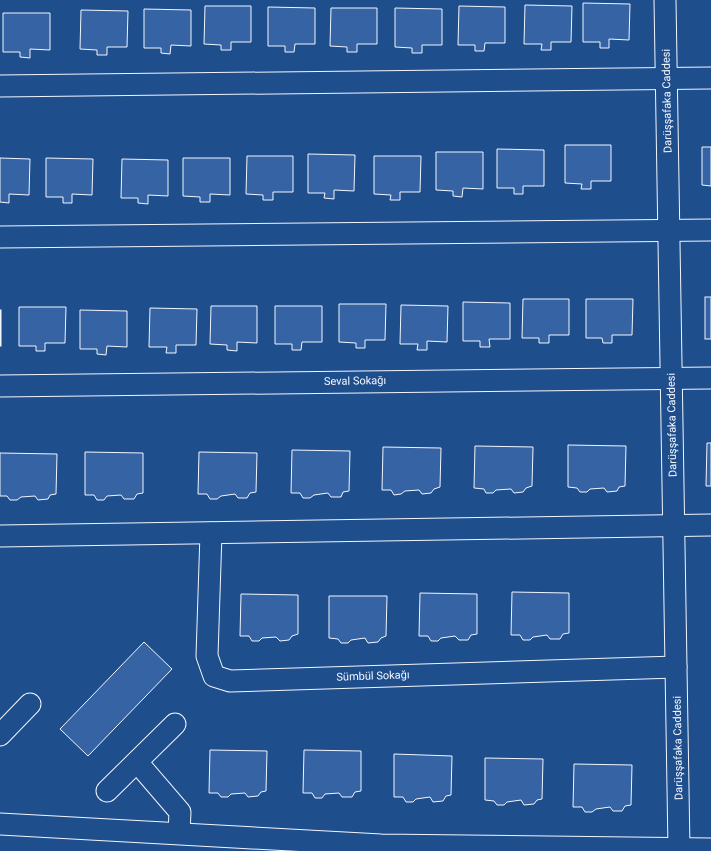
<svg xmlns="http://www.w3.org/2000/svg" width="711" height="851" font-family="Roboto,sans-serif">
	<rect width="100%" height="100%" fill="#1f4e8c"/>
	<g fill="#3563a3" stroke="#f2f6ff">
		<polygon points="583,3 630,4 629,40 609,39 609,48 600,48 600,42 583,42"/>
		<polygon points="525,5 572,6 571,42 551,42 551,50 541,50 542,44 524,44"/>
		<polygon points="205,6 251,6 251,42 231,42 231,50 221,50 221,45 204,44"/>
		<polygon points="459,6 505,7 505,43 485,43 484,51 475,51 475,45 458,45"/>
		<polygon points="268,7 315,8 315,44 295,44 294,52 285,52 285,46 268,46"/>
		<polygon points="331,8 377,8 377,44 357,44 357,52 347,52 347,47 330,46"/>
		<polygon points="395,8 442,9 442,45 422,45 422,53 412,53 412,48 395,47"/>
		<polygon points="144,9 191,10 191,46 171,45 170,54 161,53 161,48 144,48"/>
		<polygon points="81,10 128,11 127,47 107,47 107,55 97,55 97,50 80,49"/>
		<polygon points="3,13 50,13 50,50 30,49 30,58 20,57 20,52 3,52"/>
		<polygon points="565,145 611,145 611,181 591,181 591,189 581,189 582,184 565,183"/>
		<polygon points="702,147 711,147 711,186 702,185"/>
		<polygon points="497,149 544,150 544,186 523,186 523,194 514,194 514,188 497,188"/>
		<polygon points="436,152 483,152 483,189 463,188 462,197 453,196 453,191 436,190"/>
		<polygon points="308,154 355,155 354,191 334,190 334,199 324,198 325,193 308,193"/>
		<polygon points="247,156 293,156 293,192 273,192 273,200 263,200 263,195 246,194"/>
		<polygon points="374,156 421,156 420,192 400,192 400,200 390,200 391,195 374,194"/>
		<polygon points="0,158 30,159 29,195 9,194 9,203 0,202"/>
		<polygon points="46,158 93,159 92,195 72,194 72,203 63,203 63,197 46,197"/>
		<polygon points="183,158 230,158 230,195 210,194 210,202 200,202 200,197 183,196"/>
		<polygon points="122,159 168,160 168,196 148,195 148,204 138,203 138,198 121,198"/>
		<rect x="705" y="297" width="6" height="42"/>
		<polygon points="523,299 569,299 569,335 549,335 549,343 539,343 539,338 522,338"/>
		<polygon points="586,299 633,299 632,335 612,335 612,343 603,343 602,338 586,338"/>
		<polygon points="463,302 510,303 510,339 489,339 490,347 480,347 480,341 463,341"/>
		<polygon points="339,304 386,304 385,340 365,340 365,348 356,348 356,343 339,342"/>
		<polygon points="401,305 448,306 447,342 427,341 427,350 417,350 418,344 400,344"/>
		<polygon points="211,306 257,306 257,343 237,342 237,351 227,350 227,345 210,344"/>
		<polygon points="275,306 322,306 322,342 302,342 301,350 292,350 292,344 275,344"/>
		<polygon points="19,307 66,307 65,343 45,343 45,351 36,351 36,346 19,346"/>
		<polygon points="150,308 197,309 196,345 176,345 176,353 166,353 167,347 149,347"/>
		<rect x="0" y="310" width="1" height="36"/>
		<polygon points="80,310 127,311 127,347 107,346 106,355 97,354 97,349 80,349"/>
		<polygon points="707,443 711,443 711,486 706,486"/>
		<polygon points="568,445 626,446 625,486 619,487 617,491 607,492 604,488 590,489 587,492 580,492 577,488 568,487"/>
		<polygon points="475,446 533,447 532,486 526,488 523,492 514,493 511,489 496,490 493,493 486,493 484,489 474,488"/>
		<polygon points="383,447 441,448 440,487 434,489 431,493 422,494 419,490 405,491 401,494 394,495 391,490 382,490"/>
		<polygon points="292,450 350,451 349,491 343,492 341,497 331,497 328,493 314,495 310,498 303,498 300,493 291,493"/>
		<polygon points="85,452 143,453 143,493 137,494 134,499 124,499 121,495 107,496 104,500 97,500 94,495 85,495"/>
		<polygon points="199,452 257,453 256,492 250,493 247,498 238,498 235,494 221,496 217,499 210,499 207,494 198,494"/>
		<polygon points="0,453 57,454 56,494 50,495 48,499 38,500 35,496 21,497 17,500 10,500 7,496 0,496"/>
		<polygon points="512,592 569,593 569,633 563,634 560,639 550,639 547,635 533,637 530,640 523,640 520,635 511,635"/>
		<polygon points="420,593 477,594 477,634 471,635 468,640 459,640 455,636 441,638 438,641 431,641 428,636 419,636"/>
		<polygon points="241,594 298,595 298,634 292,636 289,640 280,641 276,637 262,638 259,641 252,641 249,636 240,636"/>
		<polygon points="329,596 387,596 386,636 381,638 378,642 368,643 365,638 351,640 348,643 341,643 338,639 329,638"/>
		<polygon points="144,642 172,669 88,756 60,729"/>
		<polygon points="210,750 267,751 266,791 261,792 258,796 248,797 245,793 231,794 228,797 221,797 218,793 209,793"/>
		<polygon points="304,750 361,751 361,791 355,792 352,797 342,797 339,793 325,794 322,798 315,798 312,793 303,793"/>
		<polygon points="394,754 452,756 451,795 446,796 443,801 433,802 430,797 416,799 413,802 406,802 403,797 394,797"/>
		<polygon points="485,758 543,759 542,799 537,800 534,804 524,805 521,800 507,802 504,805 497,805 494,801 485,800"/>
		<polygon points="574,764 632,765 631,805 625,806 622,811 613,811 610,807 596,809 592,812 585,812 582,807 573,807"/>
	</g>
	<g fill="none" stroke-linecap="round" stroke-linejoin="round">
		<g stroke="#f2f6ff" stroke-width="23">
			<g id="minor">
				<polyline points="665,0 679,849"/>
				<polyline points="0,86 711,78"/>
				<polyline points="0,237 711,230"/>
				<polyline points="0,386 711,378"/>
				<polyline points="211,533 207,656 214,676 230,681 676,667"/>
				<polyline points="0,536 711,525"/>
				<polyline points="0,735 30,704"/>
				<polyline points="137,762 180,812 179,833"/>
				<polyline points="107,791 175,724"/>
				<polyline points="0,824 381,845 711,849"/>
			</g>
		</g>
		<use href="#minor" stroke="#1f4e8c" stroke-width="21"/>
	</g>
	<g text-anchor="middle" dominant-baseline="central" stroke-width="3" stroke-linejoin="round" paint-order="stroke">
		<g font-size="11" fill="#f2f6ff" stroke="#1f4e8c">
			<text transform="translate(667 101) rotate(-91)">Darüşşafaka Caddesi</text>
			<text transform="translate(355 381) rotate(-1)">Seval Sokağı</text>
			<text transform="translate(672 425) rotate(-91)">Darüşşafaka Caddesi</text>
			<text transform="translate(373 676) rotate(-2)">Sümbül Sokağı</text>
			<text transform="translate(678 748) rotate(-91)">Darüşşafaka Caddesi</text>
		</g>
	</g>
</svg>
